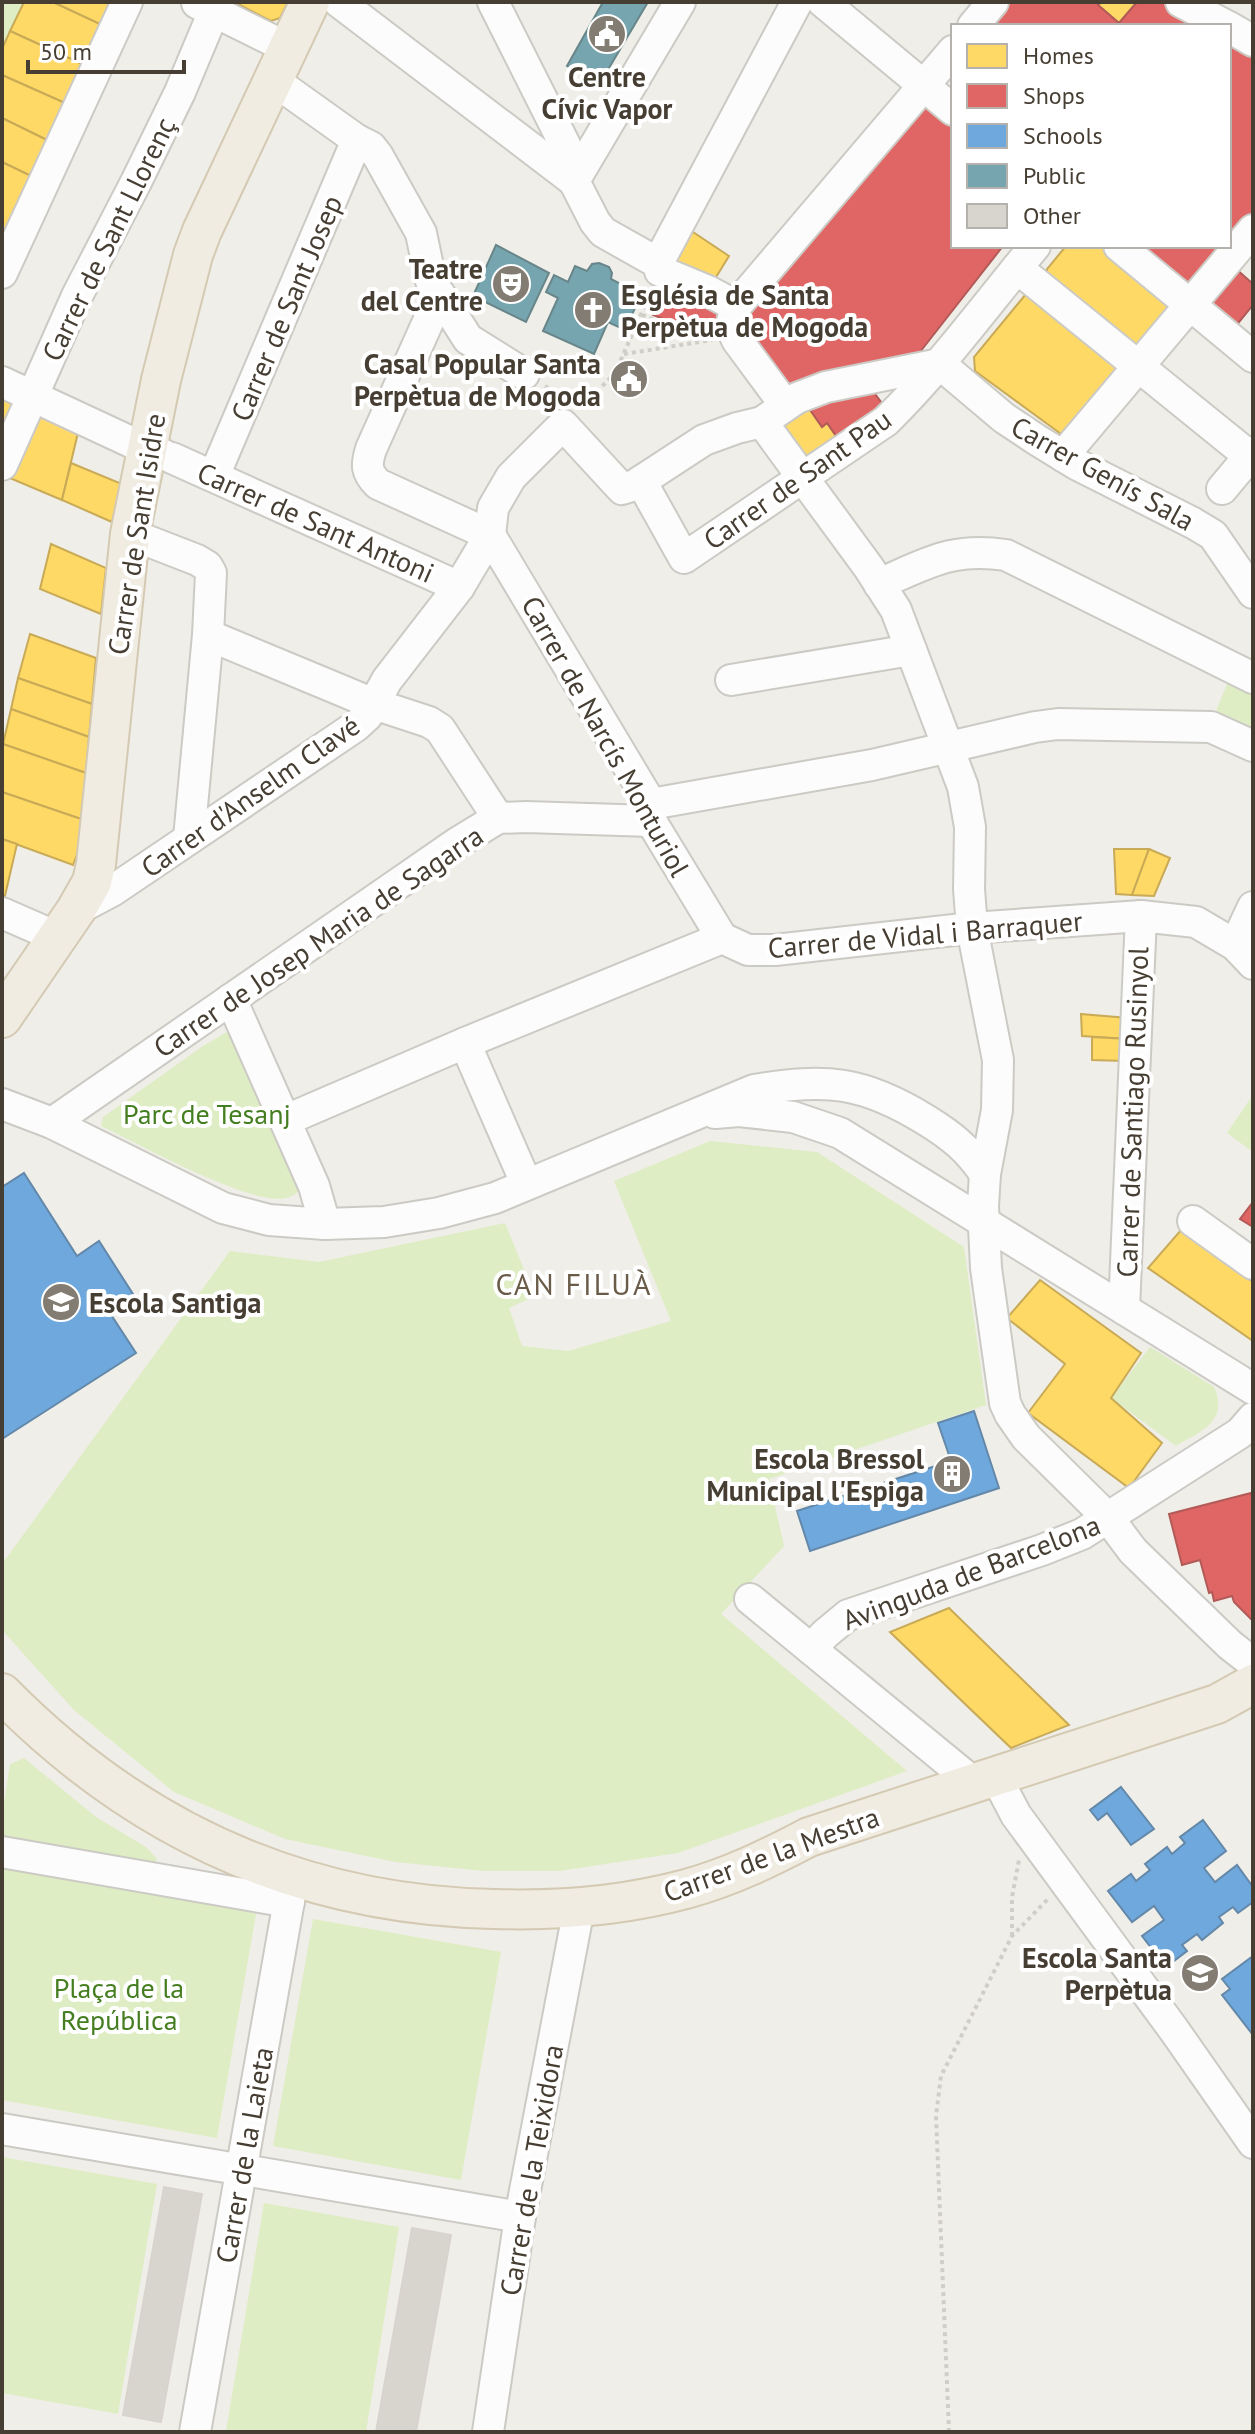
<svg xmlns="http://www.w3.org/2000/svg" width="1255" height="2434" font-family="'PT Sans',sans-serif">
	<rect width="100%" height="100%" fill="#f0eee8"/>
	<g fill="#deedc4">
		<polygon points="2,2 24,2 2,49"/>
		<polygon points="1231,674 1253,686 1253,729 1216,711"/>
		<path d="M227 1032 238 1039 302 1189C298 1192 292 1197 286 1198 250 1206 139 1144 101 1126L103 1117 203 1046Z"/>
		<polygon points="1253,1095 1253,1152 1227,1133"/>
		<polygon points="710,1141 817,1152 964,1247 986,1405 769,1479 784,1546 721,1614 907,1771 678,1853 559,1871 484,1871 395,1862 285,1839 174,1792 74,1710 2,1630 2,1564 230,1251 319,1262 505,1223 535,1296 509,1308 522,1346 568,1351 671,1321 614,1181"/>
		<path d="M1150 1347 1214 1387C1229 1422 1201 1431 1176 1446L1111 1398Z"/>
		<polygon points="24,1758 96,1817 146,1847 157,1859 154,1867 2,1842 2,1818 10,1764"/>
		<polygon points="2,1863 257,1909 217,2138 2,2100"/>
		<polygon points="313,1919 501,1952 461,2180 273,2146"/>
		<polygon points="2,2157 157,2184 118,2414 2,2393"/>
		<polygon points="264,2203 399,2227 366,2432 226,2431"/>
	</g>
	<g fill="#ffd966" stroke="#c8aa57" stroke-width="2">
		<polygon points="24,2 53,2 100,24 99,35 82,64 10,31"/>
		<polygon points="53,2 110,2 100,24"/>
		<polygon points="234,2 288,2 280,18 271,21"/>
		<polygon points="1101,2 1137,2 1119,23 1098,5"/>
		<polygon points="10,31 82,64 65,103 2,75 2,49"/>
		<polygon points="2,75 65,103 47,140 2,118"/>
		<polygon points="2,118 47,140 31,176 2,162"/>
		<polygon points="2,162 31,176 2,238"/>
		<polygon points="687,228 729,256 710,287 668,264"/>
		<polygon points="1066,246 1108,246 1176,310 1133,348 1047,274 1047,269"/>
		<polygon points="1026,294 1124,371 1073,433 1061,434 975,371 974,357"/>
		<polygon points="2,392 20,399 2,448"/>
		<polygon points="806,404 822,427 827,423 841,443 807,467 776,424"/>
		<polygon points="37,405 80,424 62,500 5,476"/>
		<polygon points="71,463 122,484 112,522 62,500"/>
		<polygon points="51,544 106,568 101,614 40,589"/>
		<polygon points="30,634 96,658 92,704 18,678"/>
		<polygon points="18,678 92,704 89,737 11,709"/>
		<polygon points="11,709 89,737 86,773 3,744"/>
		<polygon points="3,744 86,773 81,819 2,792"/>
		<polygon points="2,792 81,819 78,852 73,865 2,839"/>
		<polygon points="2,839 17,844 4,900 2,900"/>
		<polygon points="1114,849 1149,849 1132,895 1116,894"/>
		<polygon points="1149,849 1170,858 1154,896 1132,895"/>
		<polygon points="1081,1014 1128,1018 1128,1039 1082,1036"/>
		<polygon points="1092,1037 1128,1039 1125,1061 1092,1060"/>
		<polygon points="1181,1230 1253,1282 1253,1341 1148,1268"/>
		<polygon points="1040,1280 1141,1353 1111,1398 1162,1443 1129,1488 1028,1413 1065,1364 1007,1318"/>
		<polygon points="949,1608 1069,1725 1011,1748 890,1632"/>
	</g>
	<g fill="#e06666" stroke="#b25a57" stroke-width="2">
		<polygon points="1000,2 1101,2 1098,5 1119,23 1137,2 1170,2 1192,21 1188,26 981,26"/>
		<polygon points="1248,43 1253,47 1253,219 1196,285 1185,288 1134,246 1229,246 1229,52 1233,47"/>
		<polygon points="919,103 953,122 953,246 1003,246 920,352 791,391 740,323"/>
		<polygon points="1235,268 1253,284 1253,305 1235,327 1205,303"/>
		<polygon points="665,280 725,309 704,335 653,315"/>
		<polygon points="867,383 887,410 841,443 827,423 822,427 806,404"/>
		<polygon points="1253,1202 1253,1227 1240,1219"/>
		<polygon points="1251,1493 1253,1500 1253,1621 1234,1602 1232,1596 1214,1601 1212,1592 1209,1593 1200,1560 1182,1565 1169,1514"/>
	</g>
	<g fill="#6fa8dc" stroke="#6388a9" stroke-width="2">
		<polygon points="24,1173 77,1256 99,1241 133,1294 108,1310 136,1353 2,1439 2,1187"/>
		<polygon points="974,1411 999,1488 810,1551 797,1511 951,1461 938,1423"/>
		<polygon points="1121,1787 1154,1829 1131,1845 1107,1813 1098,1820 1090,1810"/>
		<polygon points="1203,1820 1226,1851 1204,1868 1215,1882 1237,1865 1253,1887 1253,1902 1238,1913 1233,1907 1219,1917 1223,1923 1202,1940 1197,1934 1182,1945 1187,1951 1166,1967 1142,1936 1164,1920 1154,1906 1132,1922 1108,1891 1131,1874 1136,1881 1150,1870 1145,1864 1167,1847 1172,1854 1185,1843 1180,1837"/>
		<polygon points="1253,1956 1253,2035 1222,1995 1230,1989 1222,1979"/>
	</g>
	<g fill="#76a5af" stroke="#68868a" stroke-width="2">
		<polygon points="603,2 648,2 599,85 567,66"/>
		<polygon points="496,245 549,273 526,322 473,296"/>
		<polygon points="599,263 609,267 612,273 611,279 641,295 625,330 608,322 594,354 543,331 558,298 546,292 554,275 568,282 575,266 587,271 592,264"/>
	</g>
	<g fill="#d8d5cf" stroke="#d8d4cd" stroke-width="2">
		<polygon points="164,2187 202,2194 161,2422 123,2415"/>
		<polygon points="412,2228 451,2235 416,2432 376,2432"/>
	</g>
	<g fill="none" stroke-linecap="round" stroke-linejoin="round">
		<g stroke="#cccac4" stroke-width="34">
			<g id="minor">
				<polyline points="339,2 574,181"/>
				<polyline points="493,2 565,145 571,160 574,181 595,222 603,232 658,263 660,271 708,291 736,306"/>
				<polyline points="823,2 953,110"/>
				<polyline points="1181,2 1227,26"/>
				<polyline points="197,3 288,48"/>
				<polyline points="973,26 993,2"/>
				<polyline points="1229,27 1253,41"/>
				<polyline points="273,80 357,140 371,147 378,156 421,233 431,281 468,339 524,374"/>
				<polyline points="574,181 680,2"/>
				<polyline points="1119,246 1253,357"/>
				<polyline points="658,263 797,2"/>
				<polyline points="1017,268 1253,459"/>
				<polyline points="2,273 127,2"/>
				<path d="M440 295 371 449C366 465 366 472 378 484L490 535"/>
				<polyline points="940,364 1004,418 1037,440 1076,464 1193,523 1213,535 1253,593"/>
				<polyline points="2,382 146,449 164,455"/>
				<polyline points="785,405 737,340 731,326 736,306 953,51"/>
				<polyline points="762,422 869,568 896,610 963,787 970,827 969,889 972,928 998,1060 997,1110 985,1174 983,1206 986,1268 1005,1403 1010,1414 1026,1437 1109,1519 1133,1551 1230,1645 1253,1663"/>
				<polyline points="1063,456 1253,230"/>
				<polyline points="172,458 459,587"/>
				<polyline points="2,465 77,296 136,182 180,92 214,11"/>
				<polyline points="214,476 357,140"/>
				<path d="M641 481 684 558 886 421C941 367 986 305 1035 246"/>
				<polyline points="1222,489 1253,452"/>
				<polyline points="130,534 197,560 207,566 211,573 208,635 189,838"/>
				<polyline points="490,535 651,804 651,821 722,938"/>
				<path d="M879 584C928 563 951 547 1006 555L1253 678"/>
				<polyline points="208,635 374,704 429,722 440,729 498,818"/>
				<polyline points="731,680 911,650"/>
				<polyline points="651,804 872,765 1035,727 1058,724 1211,727 1253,746"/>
				<polyline points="76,910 112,891 356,726 367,716 387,680 459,587 490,535 493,508 511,477 563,425 622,489 635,485 704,440 737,428 762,422 797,398 826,387 940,364"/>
				<polyline points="2,913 57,937"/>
				<polyline points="1235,945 1253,907"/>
				<polyline points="231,999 314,1186 325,1224"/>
				<polyline points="465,1043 526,1183"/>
				<path d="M2 1104 52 1123 223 1208 269 1220 325 1224 384 1222 439 1213 495 1198 754 1090C826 1078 863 1081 926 1120 952 1136 968 1149 985 1174"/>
				<polyline points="715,1113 739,1111 793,1117 840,1133 1253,1389"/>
				<polyline points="286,1120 465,1043 722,938 748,950 775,950 972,928 1141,916 1196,922 1235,945 1253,964"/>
				<polyline points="52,1123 457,843 498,818 526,817 651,821"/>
				<polyline points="1193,1221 1253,1264"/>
				<polyline points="1124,1309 1141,916"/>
				<polyline points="750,1599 974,1783"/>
				<polyline points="811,1649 825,1634 848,1615 1042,1550 1082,1534 1240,1433 1253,1418"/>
				<polyline points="996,1777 1016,1815 1174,2030 1253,2143"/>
				<polyline points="2,1852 289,1902"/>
				<polyline points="2,2129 520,2217"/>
				<polyline points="195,2432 293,1878"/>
				<polyline points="488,2432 520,2217 579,1908"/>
			</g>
		</g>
		<g stroke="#d4cab3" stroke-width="42">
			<g id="major">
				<polyline points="2,1018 76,910 92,882 96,864 130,534 161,380 193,255 202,231 310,2"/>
				<path d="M2 1693C138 1831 300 1905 494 1909 559 1911 623 1906 686 1889 730 1877 769 1858 809 1837L1217 1704 1253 1684"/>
			</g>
		</g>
		<g stroke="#d1cec9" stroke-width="4" stroke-dasharray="4 4" stroke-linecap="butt">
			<polyline points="642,315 707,340"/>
			<polyline points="624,354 712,340"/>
			<polyline points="545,386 564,399"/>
			<polyline points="580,409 615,373 651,292"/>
			<polyline points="1012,1936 1012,1897 1019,1860"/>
			<polyline points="949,2432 936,2116 941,2076 1012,1936 1048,1899"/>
		</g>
		<use href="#minor" stroke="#fdfcfc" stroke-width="30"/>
		<use href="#major" stroke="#f1ece2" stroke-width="38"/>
	</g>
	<defs>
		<g id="civic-disc" transform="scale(2)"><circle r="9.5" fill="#827c72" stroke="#fff"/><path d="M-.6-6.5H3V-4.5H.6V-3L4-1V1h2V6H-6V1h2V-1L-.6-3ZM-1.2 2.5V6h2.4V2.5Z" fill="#fff"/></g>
		<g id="theatre-disc" transform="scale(2)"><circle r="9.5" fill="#827c72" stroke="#fff"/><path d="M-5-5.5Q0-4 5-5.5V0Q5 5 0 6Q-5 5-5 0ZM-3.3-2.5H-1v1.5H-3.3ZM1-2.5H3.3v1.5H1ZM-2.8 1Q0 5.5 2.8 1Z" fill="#fff"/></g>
		<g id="church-disc" transform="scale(2)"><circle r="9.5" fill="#827c72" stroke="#fff"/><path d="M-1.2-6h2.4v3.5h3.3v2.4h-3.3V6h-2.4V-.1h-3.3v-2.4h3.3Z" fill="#fff"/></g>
		<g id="school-disc" transform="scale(2)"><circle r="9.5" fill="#827c72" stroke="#fff"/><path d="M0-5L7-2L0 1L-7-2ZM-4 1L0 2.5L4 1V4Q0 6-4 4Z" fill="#fff"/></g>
		<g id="building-disc" transform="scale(2)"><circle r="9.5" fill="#827c72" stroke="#fff"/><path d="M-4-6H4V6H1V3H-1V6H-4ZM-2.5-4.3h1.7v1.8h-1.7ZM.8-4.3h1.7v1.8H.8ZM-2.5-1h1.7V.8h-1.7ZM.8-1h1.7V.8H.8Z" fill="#fff"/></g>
	</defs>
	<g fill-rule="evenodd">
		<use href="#civic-disc" x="607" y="34"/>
		<use href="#theatre-disc" x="511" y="284"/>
		<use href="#church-disc" x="593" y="310"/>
		<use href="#civic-disc" x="629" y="379"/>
		<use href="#school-disc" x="61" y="1302"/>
		<use href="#building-disc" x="952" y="1474"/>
		<use href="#school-disc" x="1200" y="1973"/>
	</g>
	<g text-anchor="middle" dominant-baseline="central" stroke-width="8" stroke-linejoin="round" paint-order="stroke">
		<g font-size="28" font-weight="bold" fill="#463e33" stroke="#fff" text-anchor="end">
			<text x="607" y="76" text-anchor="middle">Centre<tspan x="607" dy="32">Cívic Vapor</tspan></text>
			<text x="483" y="268">Teatre<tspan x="483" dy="32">del Centre</tspan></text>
			<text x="621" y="294" text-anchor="start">Església de Santa<tspan x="621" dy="32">Perpètua de Mogoda</tspan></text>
			<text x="601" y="363">Casal Popular Santa<tspan x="601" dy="32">Perpètua de Mogoda</tspan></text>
			<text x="89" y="1302" text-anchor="start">Escola Santiga</text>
			<text x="924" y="1458">Escola Bressol<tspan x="924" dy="32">Municipal l'Espiga</tspan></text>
			<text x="1172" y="1957">Escola Santa<tspan x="1172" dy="32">Perpètua</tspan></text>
		</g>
		<g font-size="28" fill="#463e33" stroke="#fff">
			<text transform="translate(108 239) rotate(-64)">Carrer de Sant Llorenç</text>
			<text transform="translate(286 308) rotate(-67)">Carrer de Sant Josep</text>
			<text transform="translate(1103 473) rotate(29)">Carrer Genís Sala</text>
			<text transform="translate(797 479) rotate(-35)">Carrer de Sant Pau</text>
			<text transform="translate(316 522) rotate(24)">Carrer de Sant Antoni</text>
			<text transform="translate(136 534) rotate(-81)">Carrer de Sant Isidre</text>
			<text transform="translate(606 736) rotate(61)">Carrer de Narcís Monturiol</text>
			<text transform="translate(250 796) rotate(-35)">Carrer d'Anselm Clavé</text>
			<text transform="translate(925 934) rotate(-5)">Carrer de Vidal i Barraquer</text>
			<text transform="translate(318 941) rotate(-34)">Carrer de Josep Maria de Sagarra</text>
			<text transform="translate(1132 1112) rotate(-88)">Carrer de Santiago Rusinyol</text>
			<text transform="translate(971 1572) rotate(-21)">Avinguda de Barcelona</text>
			<text transform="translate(771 1854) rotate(-20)">Carrer de la Mestra</text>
			<text transform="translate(244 2155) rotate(-80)">Carrer de la Laieta</text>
			<text transform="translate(531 2170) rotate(-80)">Carrer de la Teixidora</text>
		</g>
		<g font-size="28" fill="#457e20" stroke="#fff">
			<text x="207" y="1113">Parc de Tesanj</text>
			<text x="119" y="1987">Plaça de la<tspan x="119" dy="32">República</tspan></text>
		</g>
		<g font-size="30" letter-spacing="2" fill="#6a5c49" stroke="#fff">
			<text x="574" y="1283">CAN FILUÀ</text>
		</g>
	</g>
	<rect width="1255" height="2434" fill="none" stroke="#463e33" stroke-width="8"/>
	<rect x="951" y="24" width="280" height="224" fill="#ffffff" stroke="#b5b2ad" stroke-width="2"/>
	<rect x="967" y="44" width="40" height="24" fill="#ffd966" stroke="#b5b2ad" stroke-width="2"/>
	<text x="1023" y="64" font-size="24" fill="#463e33">Homes</text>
	<rect x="967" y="84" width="40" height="24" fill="#e06666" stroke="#b5b2ad" stroke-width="2"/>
	<text x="1023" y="104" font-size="24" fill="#463e33">Shops</text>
	<rect x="967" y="124" width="40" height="24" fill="#6fa8dc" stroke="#b5b2ad" stroke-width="2"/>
	<text x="1023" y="144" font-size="24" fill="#463e33">Schools</text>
	<rect x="967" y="164" width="40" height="24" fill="#76a5af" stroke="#b5b2ad" stroke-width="2"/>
	<text x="1023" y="184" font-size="24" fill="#463e33">Public</text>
	<rect x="967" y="204" width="40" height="24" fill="#d8d5cf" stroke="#b5b2ad" stroke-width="2"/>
	<text x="1023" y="224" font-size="24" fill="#463e33">Other</text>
	<path d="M28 60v12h156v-12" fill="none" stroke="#463e33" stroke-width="4"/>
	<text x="40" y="60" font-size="24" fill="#463e33" stroke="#ffffff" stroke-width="6" paint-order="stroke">50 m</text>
</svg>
